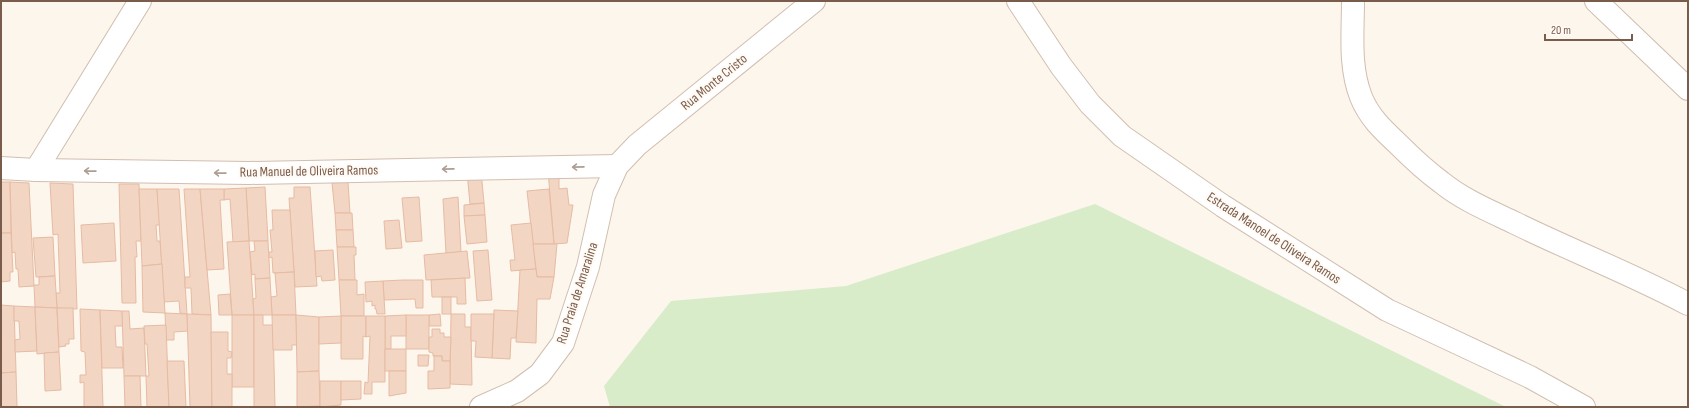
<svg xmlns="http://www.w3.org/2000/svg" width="1689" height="408" font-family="'Sofia Sans Condensed',sans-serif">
	<rect width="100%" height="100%" fill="#fdf6ec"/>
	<polygon fill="#d8ecc9" points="1095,204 1506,407 610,407 604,386 671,301 846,286"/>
	<g fill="#f3d5c3" stroke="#e6bba3">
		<polygon points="548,170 559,178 559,189 567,188 569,205 573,205 567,243 554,244"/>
		<polygon points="481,171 484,203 470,204 467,172"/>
		<polygon points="1,182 10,182 11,233 1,233"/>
		<polygon points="10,182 29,183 34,286 19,287 18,269 16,269 15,252 12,253"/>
		<polygon points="348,182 350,213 335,213 332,183"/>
		<polygon points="50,183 73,184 77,309 57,308 56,293 60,293 58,234 53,235"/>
		<polygon points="119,184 139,184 141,241 136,241 137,257 135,257 136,303 122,303"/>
		<polygon points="265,187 268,241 249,241 246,188"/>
		<polygon points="294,187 310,187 317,286 295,287 289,198 294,198"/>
		<polygon points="246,188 249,241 233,242 230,199 224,200 224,189"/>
		<polygon points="139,189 157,189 160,225 156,225 157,241 160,241 162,264 142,266"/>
		<polygon points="157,189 179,189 187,314 180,313 179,301 164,302"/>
		<polygon points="184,189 200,189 211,315 192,314 191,288 185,288 185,277 190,277"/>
		<polygon points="200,189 224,189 224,200 220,200 224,269 207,270"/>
		<polygon points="549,189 554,244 533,244 527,191"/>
		<polygon points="419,197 422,241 406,242 402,198"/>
		<polygon points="458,197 461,252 446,253 443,199"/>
		<polygon points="484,203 485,215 464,216 464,205"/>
		<polygon points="272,210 290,210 294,272 273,273 272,257 269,258 269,252 272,252 270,230 273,230"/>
		<polygon points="335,213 352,213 353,230 336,230"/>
		<polygon points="485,215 487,242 467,244 464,216"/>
		<polygon points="399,220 402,248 386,249 384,221"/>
		<polygon points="114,223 116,261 83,263 81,225"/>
		<polygon points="531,223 536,269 511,271 510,260 515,260 511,225"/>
		<polygon points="336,230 353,230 354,247 337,247"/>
		<polygon points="1,233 11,233 13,272 10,272 10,281 1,282"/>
		<polygon points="53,237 55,276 36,277 33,238"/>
		<polygon points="249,241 254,315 232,315 227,242"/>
		<polygon points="254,241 268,241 270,278 255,279 255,274 252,275 250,252 255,251"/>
		<polygon points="533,244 557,244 554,277 537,277"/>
		<polygon points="337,247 356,247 356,255 354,255 355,280 339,280"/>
		<polygon points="333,250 335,280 322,281 321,276 316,277 315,251"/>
		<polygon points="488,250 492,300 477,301 473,251"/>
		<polygon points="467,251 470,278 426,280 424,255"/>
		<polygon points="162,264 165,313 143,312 142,266"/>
		<polygon points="536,269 537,277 554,277 550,299 537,299 536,343 516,342 520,270"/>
		<polygon points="294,272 296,315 272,315 271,297 277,296 275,273"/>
		<polygon points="55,276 57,308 35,307 34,285 39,285 39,277"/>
		<polygon points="270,278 272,315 254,315 253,299 256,298 255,279"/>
		<polygon points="465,278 466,304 457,304 457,297 432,297 431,280"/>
		<polygon points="339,280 357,280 357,295 364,294 364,316 341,316"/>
		<polygon points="403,280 423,280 423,308 416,308 415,299 384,300 383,281"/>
		<polygon points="383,281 385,314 377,314 376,309 375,309 375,305 372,306 372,301 366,302 365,282"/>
		<polygon points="230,294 232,315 219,315 218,295"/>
		<rect x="442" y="297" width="9" height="17"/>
		<polygon points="1,305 14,306 16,372 1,373"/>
		<polygon points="14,306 35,307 37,351 15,352 15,340 20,339 19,321 14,321"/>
		<polygon points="35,307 57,308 59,352 37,354"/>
		<polygon points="57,308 73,308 74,339 69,339 69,344 65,344 66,346 59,347"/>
		<polygon points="80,309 100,310 103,407 84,407 84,382 80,383 80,375 86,375 85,352 81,351"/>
		<polygon points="100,310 122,311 123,326 115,326 116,347 122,347 123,368 102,368"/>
		<polygon points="494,310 518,311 516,338 511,338 510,359 492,358"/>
		<polygon points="122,311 129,311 130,329 144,328 146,376 124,376"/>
		<polygon points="165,313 187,314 188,331 174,332 174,340 166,340"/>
		<polygon points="187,314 211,315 212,407 190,407"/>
		<polygon points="440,314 441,326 429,326 429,315"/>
		<polygon points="451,314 465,314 465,327 471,327 472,385 450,384"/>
		<polygon points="471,314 494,314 492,358 475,357 476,341 471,341"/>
		<rect x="232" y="315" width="22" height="72"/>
		<polygon points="254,315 263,315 263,325 273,325 275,407 254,407"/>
		<polygon points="272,315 296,315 297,345 292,345 292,350 273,350"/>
		<polygon points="296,315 319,317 319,371 297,372"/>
		<rect x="406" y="315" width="23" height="34"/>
		<polygon points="406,315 406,336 391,336 391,349 385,349 385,316"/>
		<polygon points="341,316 366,316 366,337 363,336 363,359 341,359"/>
		<polygon points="341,316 341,343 319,344 319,317"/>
		<polygon points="366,316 385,316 385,382 372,382 372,394 364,394 365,382 368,383 370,336 366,337"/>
		<polygon points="166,325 169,407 147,407 146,376 149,376 147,344 145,344 144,326"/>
		<polygon points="432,329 440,329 440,333 444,333 444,337 451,337 450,361 442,361 442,356 433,356 433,353 429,352 429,337 432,337"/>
		<polygon points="211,332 228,332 228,351 232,352 231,358 227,358 227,374 232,374 232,407 212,407"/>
		<rect x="385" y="349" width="21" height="22"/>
		<polygon points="59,352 61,390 45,391 44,353"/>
		<polygon points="418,355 429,355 428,366 418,366"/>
		<polygon points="434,356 442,356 442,361 450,361 450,388 428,389 428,371 434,371"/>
		<polygon points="167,361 184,361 186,407 169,407"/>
		<polygon points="319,371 320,406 297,407 297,372"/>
		<polygon points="389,371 406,371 406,393 389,396"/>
		<polygon points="16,372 17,407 1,407 1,373"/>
		<polygon points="124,376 140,376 141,407 125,407"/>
		<polygon points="320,381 341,381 341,405 320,407"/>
		<polygon points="341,381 361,381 361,399 341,400"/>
	</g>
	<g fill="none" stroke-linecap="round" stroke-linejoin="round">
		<g stroke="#d1beb0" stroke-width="24">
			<g id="street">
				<polyline points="1018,1 1061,66 1090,104 1122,136 1223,206 1387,310 1530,377 1584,407"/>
				<path d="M1353 1C1353 33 1349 66 1361 97 1369 117 1383 130 1398 144 1411 157 1426 171 1441 182 1463 200 1490 211 1515 223 1572 251 1632 274 1688 304"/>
				<polyline points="1596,1 1688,89"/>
				<polyline points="1,168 36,170 249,173 617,166"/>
				<polyline points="36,170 140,1"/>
				<polyline points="481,407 517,391 540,374 563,343 588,267 604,195 617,166 637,145 814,1"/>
			</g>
		</g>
		<use href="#street" stroke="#fff" stroke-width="22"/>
	</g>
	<defs><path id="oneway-shaft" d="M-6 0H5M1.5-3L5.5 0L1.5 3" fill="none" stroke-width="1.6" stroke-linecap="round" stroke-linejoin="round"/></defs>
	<g stroke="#af9d94">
		<use href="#oneway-shaft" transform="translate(578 167) rotate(179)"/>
		<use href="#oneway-shaft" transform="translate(448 169) rotate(179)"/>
		<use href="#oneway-shaft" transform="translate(90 171) rotate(-179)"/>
		<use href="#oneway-shaft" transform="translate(220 173) rotate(-179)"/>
	</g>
	<g text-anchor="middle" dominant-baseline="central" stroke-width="4" stroke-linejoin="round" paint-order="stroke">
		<g font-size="14" fill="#7a5c4d" stroke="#fffaf3">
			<text transform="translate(714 82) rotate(-39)">Rua Monte Cristo</text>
			<text transform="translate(309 171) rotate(-1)">Rua Manuel de Oliveira Ramos</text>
			<text transform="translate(1274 238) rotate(33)">Estrada Manoel de Oliveira Ramos</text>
			<text transform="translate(577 293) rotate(-72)">Rua Praia de Amaralina</text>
		</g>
	</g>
	<rect width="1689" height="408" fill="none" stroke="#7a5c4d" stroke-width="4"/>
	<path d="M1545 34v6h87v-6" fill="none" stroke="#7a5c4d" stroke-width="2"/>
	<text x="1551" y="34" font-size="12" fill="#7a5c4d" stroke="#fffaf3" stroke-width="3" paint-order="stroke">20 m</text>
</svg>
